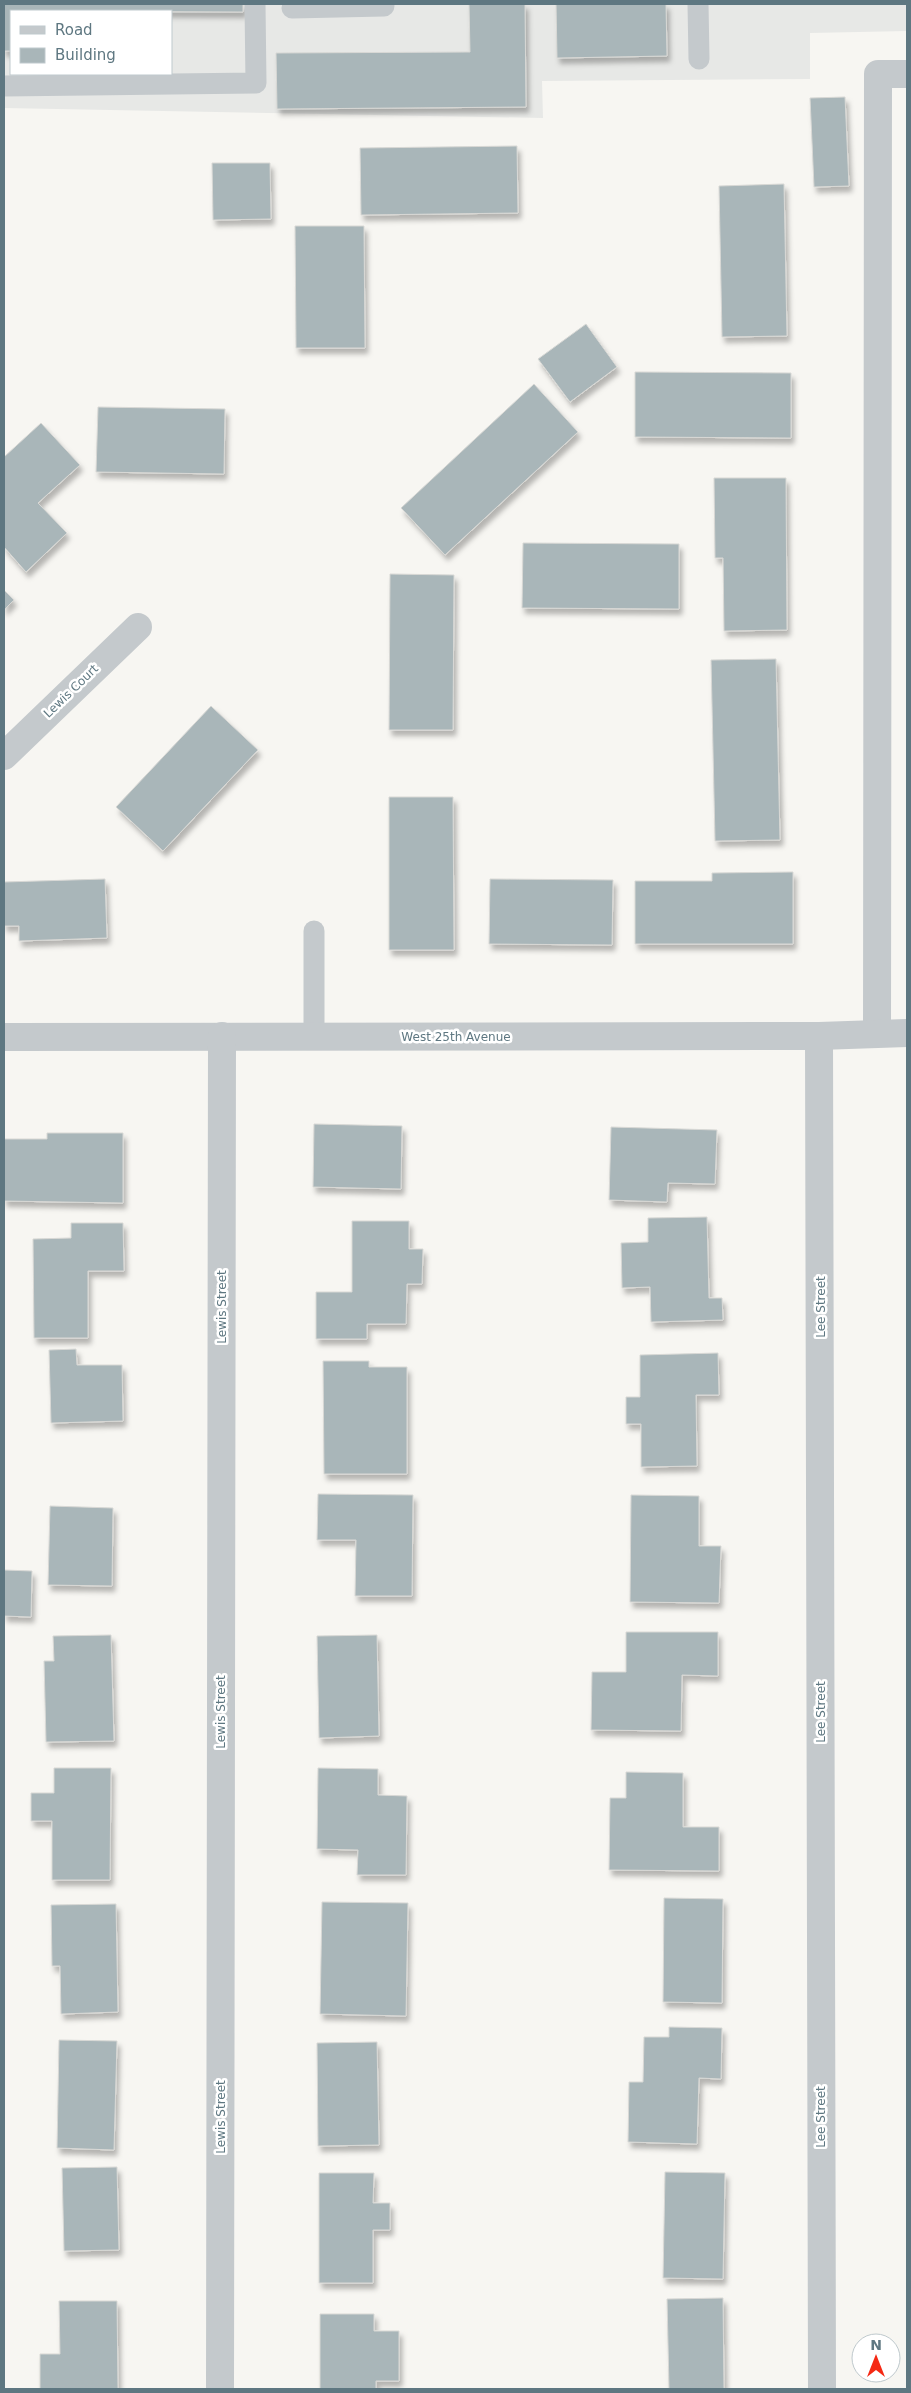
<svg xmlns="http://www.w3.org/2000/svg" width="911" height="2393" font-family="'DejaVu Sans',sans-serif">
	<defs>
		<filter id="shadow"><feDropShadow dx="3" dy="5.5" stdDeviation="2.5" flood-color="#0004"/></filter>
	</defs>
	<rect width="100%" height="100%" fill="#f7f6f2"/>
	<path fill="#e7e8e6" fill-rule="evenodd" d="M4 4H907V31L810 33V79L542 81 543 118 4 108ZM11 11H171V74H11Z"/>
	<g fill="#a9b6b9" stroke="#d8d8d5" filter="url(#shadow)">
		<polygon points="4,4 243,4 243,12 11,11 11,51 4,51"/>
		<polygon points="469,4 525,4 526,107 277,109 276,53 470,52"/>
		<polygon points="556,4 666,4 667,56 557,58"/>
		<polygon points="845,97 849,186 814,187 810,98"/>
		<polygon points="517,146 518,213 361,215 360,148"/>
		<polygon points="212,163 270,163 271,219 213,220"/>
		<polygon points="784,184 787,336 722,337 719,186"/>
		<polygon points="295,226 364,226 365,348 296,348"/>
		<polygon points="586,324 617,367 570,402 538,359"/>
		<polygon points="635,372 791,373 791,438 635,437"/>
		<polygon points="534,384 578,432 445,555 401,508"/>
		<polygon points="98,407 225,409 224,474 96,472"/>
		<polygon points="41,423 80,465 38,503 67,533 26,572 4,547 4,457"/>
		<polygon points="714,478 786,478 787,630 724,631 723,558 715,558"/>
		<polygon points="523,543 679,544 679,609 522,608"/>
		<polygon points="390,574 454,575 453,730 389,730"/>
		<polygon points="4,590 14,600 4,610"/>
		<polygon points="776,659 780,840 715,841 711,660"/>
		<polygon points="211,706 258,750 163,851 116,807"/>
		<polygon points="389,797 453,797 454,950 389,950"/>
		<polygon points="793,872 793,944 635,944 635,881 712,881 712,873"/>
		<polygon points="105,879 107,938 19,941 19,926 4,926 4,882"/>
		<polygon points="490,879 613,880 612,945 489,944"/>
		<polygon points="314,1124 402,1126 401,1189 313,1187"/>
		<polygon points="611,1127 717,1130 715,1184 668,1183 667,1202 609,1200"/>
		<polygon points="47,1133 123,1133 123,1203 4,1201 4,1139 47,1139"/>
		<polygon points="707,1217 709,1298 722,1298 723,1320 651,1322 650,1287 622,1288 621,1243 648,1242 648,1218"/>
		<polygon points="352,1221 409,1221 409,1249 423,1249 422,1284 407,1284 406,1324 367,1324 367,1339 316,1339 316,1292 352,1292"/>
		<polygon points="71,1223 123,1223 124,1271 88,1271 88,1338 34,1338 33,1239 71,1238"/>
		<polygon points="76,1349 77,1365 122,1365 123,1421 51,1423 49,1350"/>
		<polygon points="718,1353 719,1395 696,1395 697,1466 641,1467 641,1424 626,1424 626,1397 640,1397 640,1355"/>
		<polygon points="323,1361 369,1361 369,1367 407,1367 407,1474 324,1474"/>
		<polygon points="318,1494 413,1495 412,1596 355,1596 356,1540 317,1540"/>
		<polygon points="631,1495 699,1496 699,1546 721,1546 719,1603 630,1602"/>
		<polygon points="50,1506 113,1508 112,1586 48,1585"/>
		<polygon points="4,1570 32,1571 31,1617 4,1616"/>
		<polygon points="626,1632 718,1632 718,1676 682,1675 681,1731 591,1730 592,1672 626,1672"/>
		<polygon points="111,1635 114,1741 46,1742 44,1661 54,1661 53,1636"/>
		<polygon points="377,1635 379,1736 319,1738 317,1636"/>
		<polygon points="54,1768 111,1768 110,1880 52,1880 52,1821 31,1821 31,1793 54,1793"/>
		<polygon points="318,1768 378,1769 378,1795 407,1796 406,1875 357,1875 358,1850 317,1849"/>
		<polygon points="626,1772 683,1773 683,1827 719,1827 719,1871 609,1870 610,1798 626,1798"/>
		<polygon points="664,1898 723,1899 722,2003 663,2002"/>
		<polygon points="322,1902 408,1903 406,2016 320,2014"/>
		<polygon points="116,1904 118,2012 61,2014 60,1966 52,1966 51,1905"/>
		<polygon points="669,2027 722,2028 721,2079 699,2078 697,2144 628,2142 629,2082 643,2082 644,2037 669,2037"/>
		<polygon points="59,2040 117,2041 114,2150 57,2148"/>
		<polygon points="377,2042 379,2145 318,2146 317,2043"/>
		<polygon points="117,2167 119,2250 64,2251 62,2168"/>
		<polygon points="665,2172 725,2173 723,2279 663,2278"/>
		<polygon points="319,2173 374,2173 373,2203 390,2203 390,2230 373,2230 373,2283 319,2283"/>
		<polygon points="723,2298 724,2389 669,2389 667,2299"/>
		<polygon points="59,2301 117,2301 118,2389 40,2389 40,2354 60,2354"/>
		<polygon points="320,2314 374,2314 374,2331 399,2331 399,2381 376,2381 376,2389 320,2389"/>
	</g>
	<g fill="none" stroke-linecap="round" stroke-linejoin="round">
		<g stroke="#c4c9cc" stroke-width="21">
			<polyline points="698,4 699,59"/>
			<polyline points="292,8 384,6 383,4"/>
			<polyline points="4,86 256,83 255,4"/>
			<polyline points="314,1037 314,931"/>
		</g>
		<g stroke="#c4c9cc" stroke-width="28">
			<polyline points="4,756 138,627"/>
			<polyline points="877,1033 878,74 907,74"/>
			<polyline points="819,1036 822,2389"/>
			<polyline points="4,1037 819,1036 907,1033"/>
			<polyline points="220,2389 222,1036"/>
		</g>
	</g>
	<g text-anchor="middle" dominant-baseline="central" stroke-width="5" stroke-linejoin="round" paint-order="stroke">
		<g font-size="12" fill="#5e7781" stroke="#fff">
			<text transform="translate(71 691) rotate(-44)">Lewis Court</text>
			<text x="456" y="1037">West 25th Avenue</text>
			<text transform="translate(222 1307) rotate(-90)">Lewis Street</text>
			<text transform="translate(821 1307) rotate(-90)">Lee Street</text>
			<text transform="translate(221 1712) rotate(-90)">Lewis Street</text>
			<text transform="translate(821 1712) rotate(-90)">Lee Street</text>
			<text transform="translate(221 2117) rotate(-90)">Lewis Street</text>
			<text transform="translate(821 2117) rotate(-90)">Lee Street</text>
		</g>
	</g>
	<rect width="911" height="2393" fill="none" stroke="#5e7781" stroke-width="10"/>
	<rect x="10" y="10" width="162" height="65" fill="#ffffff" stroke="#bfc9cd"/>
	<rect x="20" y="26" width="25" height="8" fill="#c4c9cc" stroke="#bfc9cd"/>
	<text x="55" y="35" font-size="15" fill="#5e7781">Road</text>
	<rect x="20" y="48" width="25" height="15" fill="#a9b6b9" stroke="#bfc9cd"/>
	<text x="55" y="60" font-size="15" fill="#5e7781">Building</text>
	<g transform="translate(876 2358)"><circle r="24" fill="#ffffff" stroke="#bfc9cd"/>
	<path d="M0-4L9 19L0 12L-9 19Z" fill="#f52914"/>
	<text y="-8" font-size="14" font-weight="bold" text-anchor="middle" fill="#5e7781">N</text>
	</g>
</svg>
